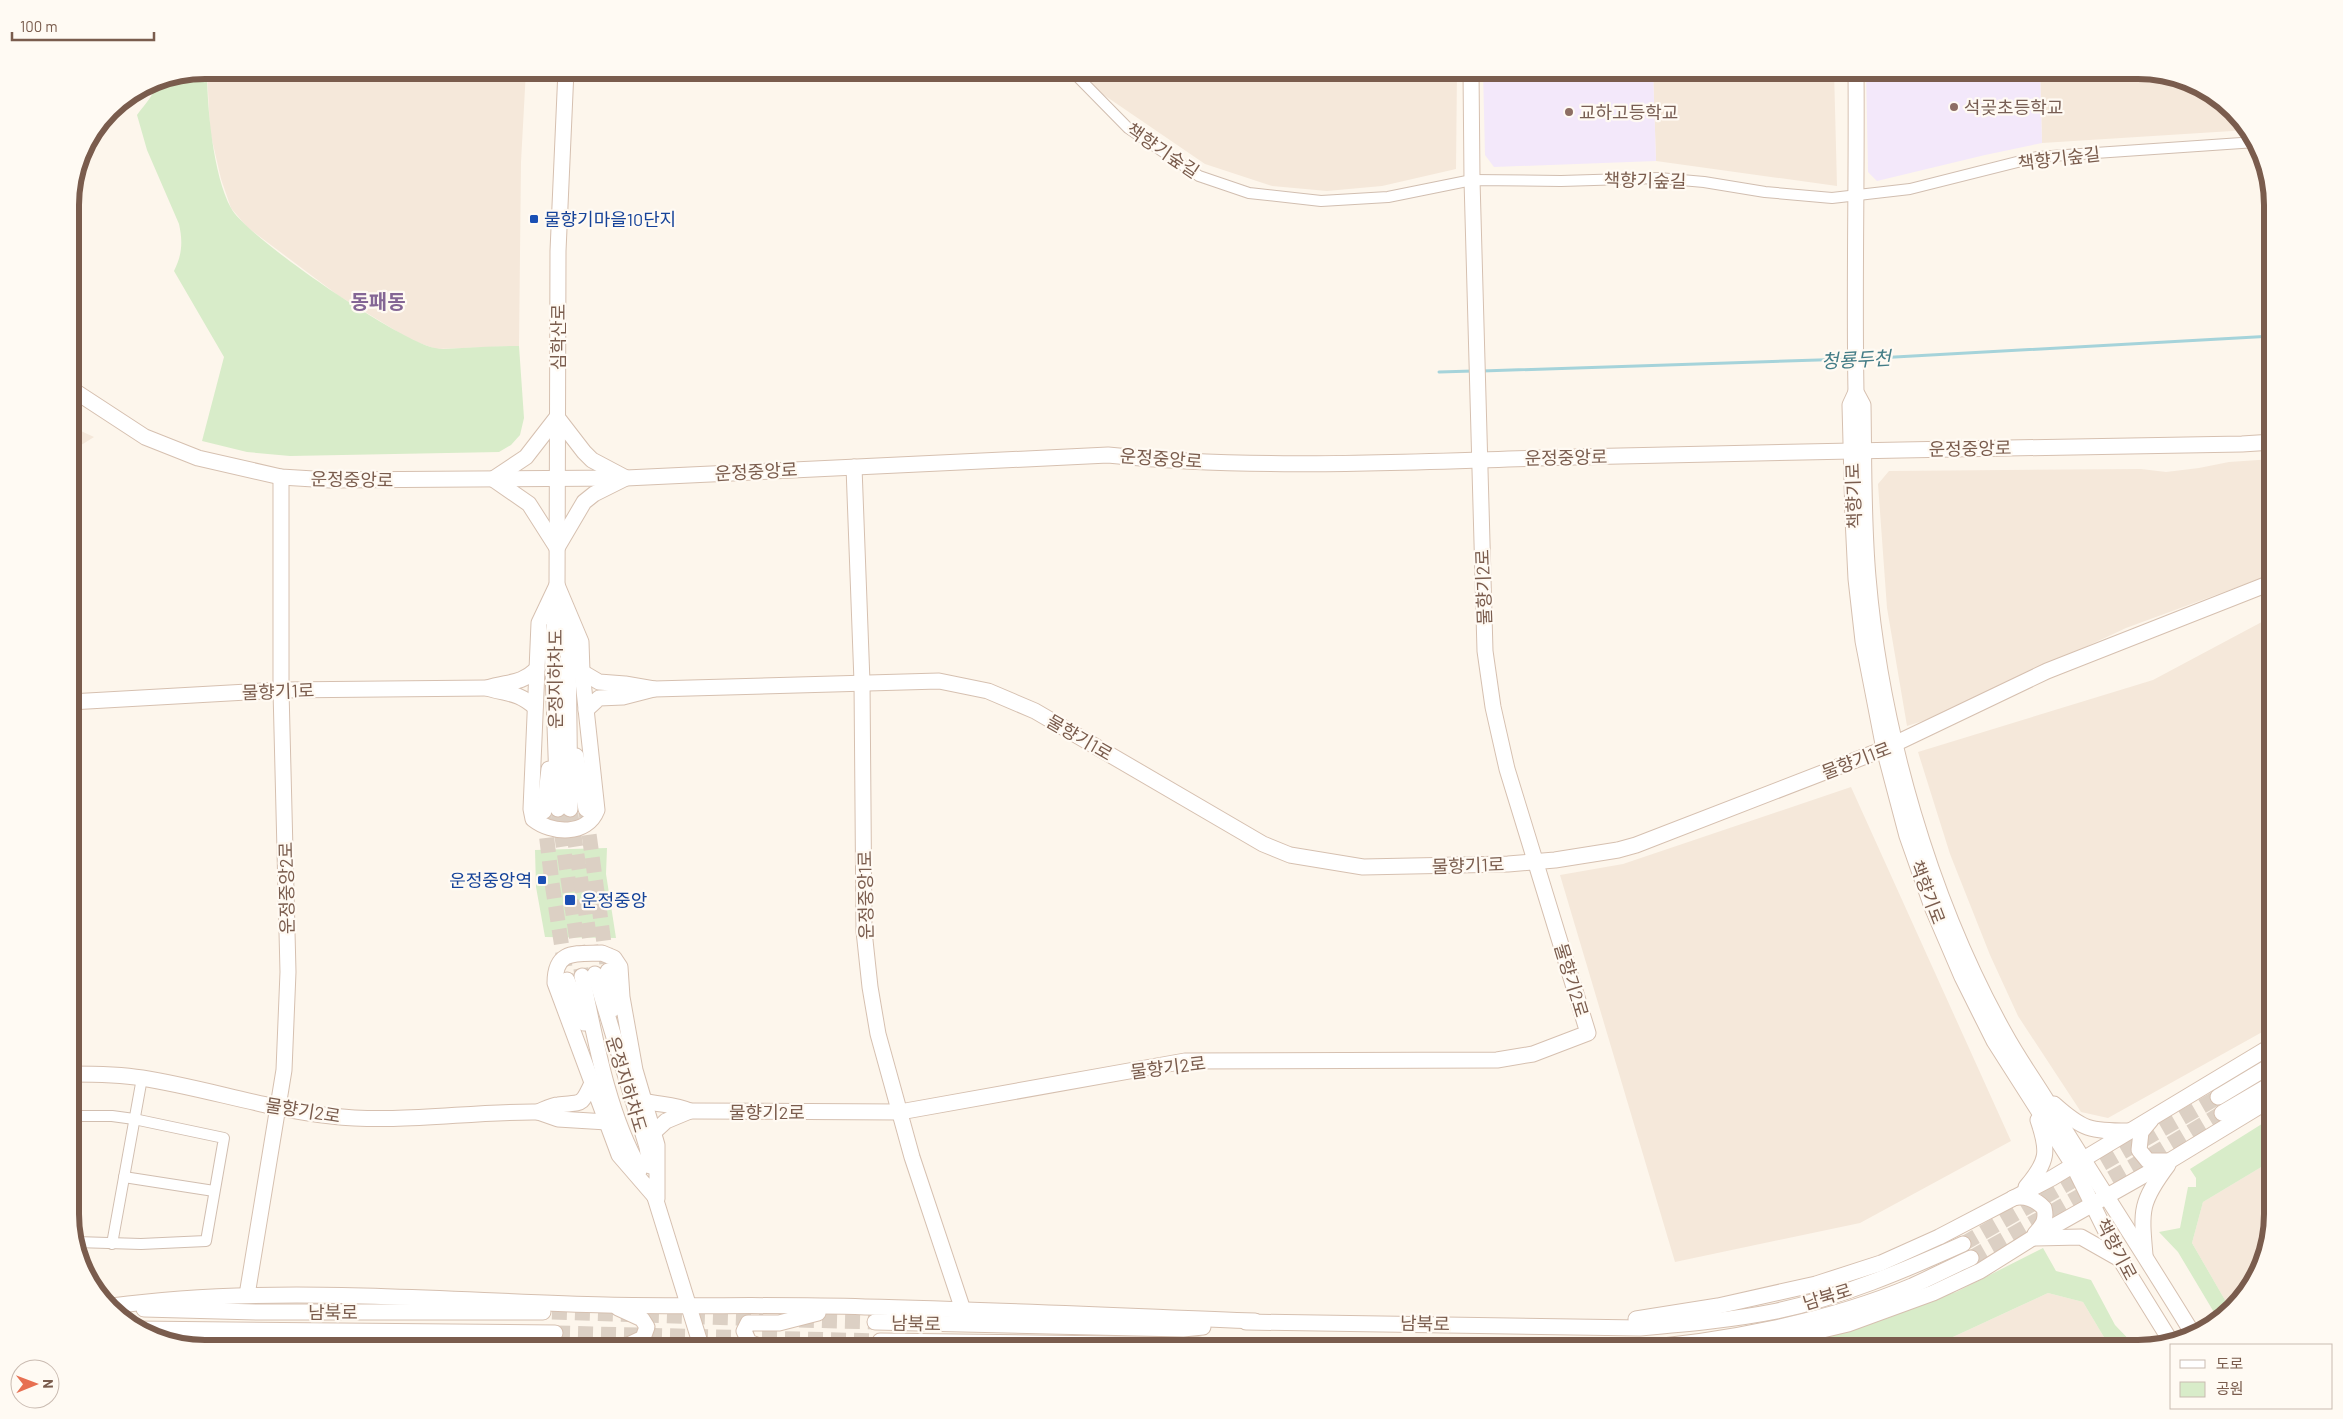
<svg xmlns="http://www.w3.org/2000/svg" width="2343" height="1419" font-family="Barlow,'Noto Sans KR',sans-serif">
	<rect width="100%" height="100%" fill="#fdf6ec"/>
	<g fill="#f5e8da">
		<polygon points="207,70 526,70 521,162 519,346 436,349 411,340 339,296 247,227 231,208 221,179 210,131"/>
		<polygon points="1082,70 1457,70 1456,169 1382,186 1327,191 1272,186 1205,164 1098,91"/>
		<polygon points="1653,70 1834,70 1837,186 1656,161"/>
		<polygon points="2040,70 2138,70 2206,88 2248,130 2042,143"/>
		<polygon points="70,426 94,437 70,452"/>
		<polygon points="2273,459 2273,574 2126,628 1938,716 1907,726 1887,608 1878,484 1889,471 2141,469 2166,472 2199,468 2229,462"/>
		<polygon points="2273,616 2273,1026 2108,1118 2081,1112 2018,1016 1990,955 1950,854 1918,752 2153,680"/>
		<polygon points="1851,787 2011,1141 1860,1223 1675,1262 1560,875 1623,864"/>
		<polygon points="2273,1160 2273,1214 2255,1282 2229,1307 2192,1243 2203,1202"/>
		<polygon points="2048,1293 2083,1302 2111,1349 1927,1349"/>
	</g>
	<g fill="#f3e8fa">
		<polygon points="1483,70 1653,70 1656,161 1494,167 1485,155"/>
		<polygon points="1866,70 2040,70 2042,143 1985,155 1877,181 1868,172"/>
	</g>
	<g fill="#d8ecc9">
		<path d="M207 70C207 107 213 175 231 208 247 238 401 342 435 348 443 350 453 348 462 348 481 347 500 346 519 346L524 418 520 435 511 445 499 452 290 456 247 452 202 441 224 357 174 271C182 255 183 242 179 224L147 150 137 115C145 104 156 93 158 79Z"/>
		<polygon points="607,848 606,874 616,938 545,937 536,887 535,850"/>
		<polygon points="2273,1117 2273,1160 2203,1202 2192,1243 2229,1307 2218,1319 2178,1252 2159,1232 2180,1228 2188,1187 2196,1187 2196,1178 2190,1169"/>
		<polygon points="2043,1248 2056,1271 2091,1280 2115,1325 2138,1349 2111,1349 2083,1302 2048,1293 1927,1349 1771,1349 1956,1292"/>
	</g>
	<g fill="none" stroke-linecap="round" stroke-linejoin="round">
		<g stroke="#a5d3da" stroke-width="3">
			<polyline points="1859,359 2273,336"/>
			<polyline points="1482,371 1850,359"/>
			<polyline points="1439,372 1473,371"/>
		</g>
		<g stroke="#dcd0c4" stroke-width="15" stroke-dasharray="15 8" stroke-linecap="butt">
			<polyline points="558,809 582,976"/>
			<polyline points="570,809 595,974"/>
			<polyline points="586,812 607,965"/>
			<polyline points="544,815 552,883 567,980"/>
			<polyline points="1963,1244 2218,1097"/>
			<polyline points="1971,1258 2145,1159 2222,1113"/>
			<polyline points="552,1312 763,1319"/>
			<polyline points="799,1320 875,1322"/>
			<polyline points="555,1333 880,1341"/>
		</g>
		<g stroke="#d1beb0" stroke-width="12">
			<g id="street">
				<polyline points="1071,70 1128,128 1199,176 1249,193 1321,201 1388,197 1472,180 1561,181 1659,178 1704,182 1765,192 1832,198 1910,189 2037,157 2256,142"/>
				<polyline points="70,1116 112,1116 134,1119 224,1138 206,1241 141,1244 76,1242"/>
				<polyline points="124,1177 214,1191"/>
				<polyline points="112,1244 142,1078"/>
			</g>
		</g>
		<g stroke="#d6c0b0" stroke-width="17">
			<g id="secondary">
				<path d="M1856 70C1857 178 1854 285 1856 392L1863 405C1864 462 1863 520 1868 577 1881 730 1930 900 2005 1034 2018 1058 2034 1080 2048 1103 2096 1181 2146 1257 2193 1334"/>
				<path d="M70 388 145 437 198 458 281 477 330 480 626 478 1108 455C1263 471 1420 461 1575 457 1797 452 2020 447 2242 444L2273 442"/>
				<polyline points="1856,392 1850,405 1853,518 1856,579 1863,641 1884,749 1907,836 1932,907 1962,977 1994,1041 2073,1165 2118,1256 2170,1340"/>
				<polygon points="557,417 584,452 592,460 626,478 594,494 584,502 557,548 529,504 493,479 526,457"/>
				<polyline points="854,467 862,682 864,931 870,987 878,1034 912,1157 963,1310"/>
				<path d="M557 585 581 642 582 672 597 810C587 836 552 834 533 819L531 809 539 623Z"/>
				<polyline points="557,593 558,251 566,70"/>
				<polyline points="582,672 599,682 625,684 654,689 623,697 599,698 586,710"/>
				<polyline points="654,689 939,681 988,691 1035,711 1263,844 1290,855 1363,867 1508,864 1555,860 1618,850 1636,845 1884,749 2047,671 2273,582"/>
				<polyline points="70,702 281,690 487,688"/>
				<path d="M535 707C516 691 509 695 487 688 508 681 520 685 537 669"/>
				<polyline points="576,756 586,809"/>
				<polyline points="558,809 552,643 557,605 568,644 570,809"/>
				<polyline points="544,811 549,769"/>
				<path d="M602 953 614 958 620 967 622 997 635 1070 657 1145V1199L619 1155 555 983C555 949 576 954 602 953Z"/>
				<polyline points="608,971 613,1009"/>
				<polyline points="595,974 647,1147 650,1166"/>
				<path d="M582 976C595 1038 608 1114 640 1169"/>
				<polyline points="567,980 584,1023"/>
				<path d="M70 1074C94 1074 118 1074 142 1078 205 1088 267 1109 331 1116 399 1124 470 1111 538 1112"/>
				<path d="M592 1083C581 1107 582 1102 558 1105 552 1105 545 1109 538 1112L558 1119 607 1122"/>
				<polyline points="2218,1097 2273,1064"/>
				<path d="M644 1101C660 1105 675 1104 690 1111L666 1121 654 1132"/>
				<path d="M2054 1104C2083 1130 2090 1131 2128 1131"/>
				<polyline points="690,1111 900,1112 1185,1061 1497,1060 1533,1054 1588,1033 1507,769 1493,707 1485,651 1472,180 1471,70"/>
				<polyline points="2222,1113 2273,1083"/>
				<polyline points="2151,1120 2141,1132 2139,1150 2148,1161 2167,1161"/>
				<path d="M2026 1187C2048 1161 2049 1152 2038 1120"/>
				<polyline points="653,1191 702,1349"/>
				<path d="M2013 1198C2025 1195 2035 1199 2044 1208 2047 1220 2043 1225 2035 1234"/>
				<polyline points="2035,1238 2081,1237 2118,1258"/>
				<path d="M2145 1255C2141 1210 2140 1202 2168 1165"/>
				<polyline points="247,1295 284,1070 288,972 281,690 281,477"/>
				<path d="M112 1306C273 1284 443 1301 606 1305 692 1307 778 1304 865 1307 995 1310 1125 1316 1255 1321"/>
				<polyline points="618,1308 642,1319 647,1327 643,1338 626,1346"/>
				<polyline points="144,1309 257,1312 543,1312"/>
				<polyline points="1636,1319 1718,1306 1816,1284 1881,1263 1939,1237 2052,1178 2273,1045"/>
				<polyline points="875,1322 1183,1329 1203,1327"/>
				<path d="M1246 1322 1640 1328C1686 1324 1732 1320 1777 1311 1841 1297 1903 1271 1963 1244"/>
				<polyline points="135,1329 555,1333"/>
				<polyline points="189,1337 225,1343 487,1349"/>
				<polyline points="880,1341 1197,1345 1233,1349"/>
				<polyline points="548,1349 743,1349"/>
				<polyline points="766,1349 749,1342 744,1331 748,1323 779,1323 818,1313"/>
				<path d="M1630 1349C1722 1342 1827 1322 1912 1286 1932 1277 1951 1267 1971 1258"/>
				<polyline points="1742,1349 1848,1324 1933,1293 1980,1271 2031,1239 2171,1160 2273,1098"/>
			</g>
		</g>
		<use href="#street" stroke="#fff" stroke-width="10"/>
		<use href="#secondary" stroke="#fff" stroke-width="15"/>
	</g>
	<g fill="#8d6e63" stroke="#fffaf3" stroke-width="2">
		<circle cx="1954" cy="107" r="5"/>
		<circle cx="1569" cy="112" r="5"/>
	</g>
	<g fill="#1a4fb4" stroke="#fffaf3" stroke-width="2">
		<rect x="529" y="214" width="10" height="10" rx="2.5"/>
		<rect x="537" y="875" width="10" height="10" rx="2.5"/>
		<rect x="564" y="894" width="12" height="12" rx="2.5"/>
	</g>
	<g text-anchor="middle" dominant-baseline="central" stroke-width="4.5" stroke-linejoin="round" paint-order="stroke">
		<g font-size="18" fill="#785e54" stroke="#fffaf3" text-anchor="start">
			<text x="1964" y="107">석곶초등학교</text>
			<text x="1579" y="112">교하고등학교</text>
		</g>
		<g font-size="18" fill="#7a5c4d" stroke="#fffaf3">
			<text transform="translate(1163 150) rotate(34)">책향기숲길</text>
			<text transform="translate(2059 158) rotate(-7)">책향기숲길</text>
			<text transform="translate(1645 180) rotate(1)">책향기숲길</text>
			<text transform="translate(558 337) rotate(-90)">심학산로</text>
			<text transform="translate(1970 448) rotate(-1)">운정중앙로</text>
			<text transform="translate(1566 457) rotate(-1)">운정중앙로</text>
			<text transform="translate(1161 458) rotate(4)">운정중앙로</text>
			<text transform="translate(756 471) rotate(-3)">운정중앙로</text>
			<text transform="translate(352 479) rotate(1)">운정중앙로</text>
			<text transform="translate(1853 496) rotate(-92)">책향기로</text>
			<text transform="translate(1483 587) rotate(-92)">물향기2로</text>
			<text transform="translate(555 679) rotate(-90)">운정지하차도</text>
			<text transform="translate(278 691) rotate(-2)">물향기1로</text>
			<text transform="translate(1080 737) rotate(30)">물향기1로</text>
			<text transform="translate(1856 760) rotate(-21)">물향기1로</text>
			<text transform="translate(1468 865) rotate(-2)">물향기1로</text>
			<text transform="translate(286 888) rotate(-91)">운정중앙2로</text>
			<text transform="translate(1928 892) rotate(69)">책향기로</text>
			<text transform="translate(865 895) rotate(-91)">운정중앙1로</text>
			<text transform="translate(1572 980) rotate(73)">물향기2로</text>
			<text transform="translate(1168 1067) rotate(-7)">물향기2로</text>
			<text transform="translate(627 1084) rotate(73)">운정지하차도</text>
			<text transform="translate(303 1110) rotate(9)">물향기2로</text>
			<text x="767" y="1112">물향기2로</text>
			<text transform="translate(2117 1249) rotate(62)">책향기로</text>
			<text transform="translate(1827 1296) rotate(-17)">남북로</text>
			<text x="333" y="1312">남북로</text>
			<text transform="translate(916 1323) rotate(1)">남북로</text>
			<text transform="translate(1425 1323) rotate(1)">남북로</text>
		</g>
		<g font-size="18" fill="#164399" stroke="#fffaf3" text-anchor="start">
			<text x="544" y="219">물향기마을10단지</text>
			<text x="532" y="880" text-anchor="end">운정중앙역</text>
			<text x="581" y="900">운정중앙</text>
		</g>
		<g font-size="19" font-style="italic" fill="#437c86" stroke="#fffaf3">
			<text transform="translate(1856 359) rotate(-3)">청룡두천</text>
		</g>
		<g font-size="20" font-weight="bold" fill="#846695" stroke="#fffaf3">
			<text x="378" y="301">동패동</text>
		</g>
	</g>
	<path d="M0 0H2343V1419H0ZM205 79H2138A126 126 0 0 1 2264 205V1214A126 126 0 0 1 2138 1340H205A126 126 0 0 1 79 1214V205A126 126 0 0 1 205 79Z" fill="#fffaf3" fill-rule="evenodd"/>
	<path fill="none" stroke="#7a5c4d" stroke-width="6" d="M205 79H2138A126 126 0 0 1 2264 205V1214A126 126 0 0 1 2138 1340H205A126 126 0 0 1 79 1214V205A126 126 0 0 1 205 79Z"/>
	<rect x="2170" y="1344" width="162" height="65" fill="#fffaf3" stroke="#cabbb1"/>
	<rect x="2180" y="1360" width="25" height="8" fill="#ffffff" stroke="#cabbb1"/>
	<text x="2216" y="1369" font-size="15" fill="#7a5c4d">도로</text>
	<rect x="2180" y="1382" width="25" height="15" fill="#d8ecc9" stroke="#cabbb1"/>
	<text x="2216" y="1394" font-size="15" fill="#7a5c4d">공원</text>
	<g transform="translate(35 1384) rotate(89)"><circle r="24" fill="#fffaf3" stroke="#cabbb1"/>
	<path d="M0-4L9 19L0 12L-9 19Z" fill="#e76f51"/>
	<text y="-8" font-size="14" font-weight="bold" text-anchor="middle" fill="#7a5c4d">N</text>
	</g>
	<path d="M12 32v8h142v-8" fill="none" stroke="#7a5c4d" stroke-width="2.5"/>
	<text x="20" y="32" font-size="15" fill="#7a5c4d" stroke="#fffaf3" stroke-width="4" paint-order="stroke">100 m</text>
</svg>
